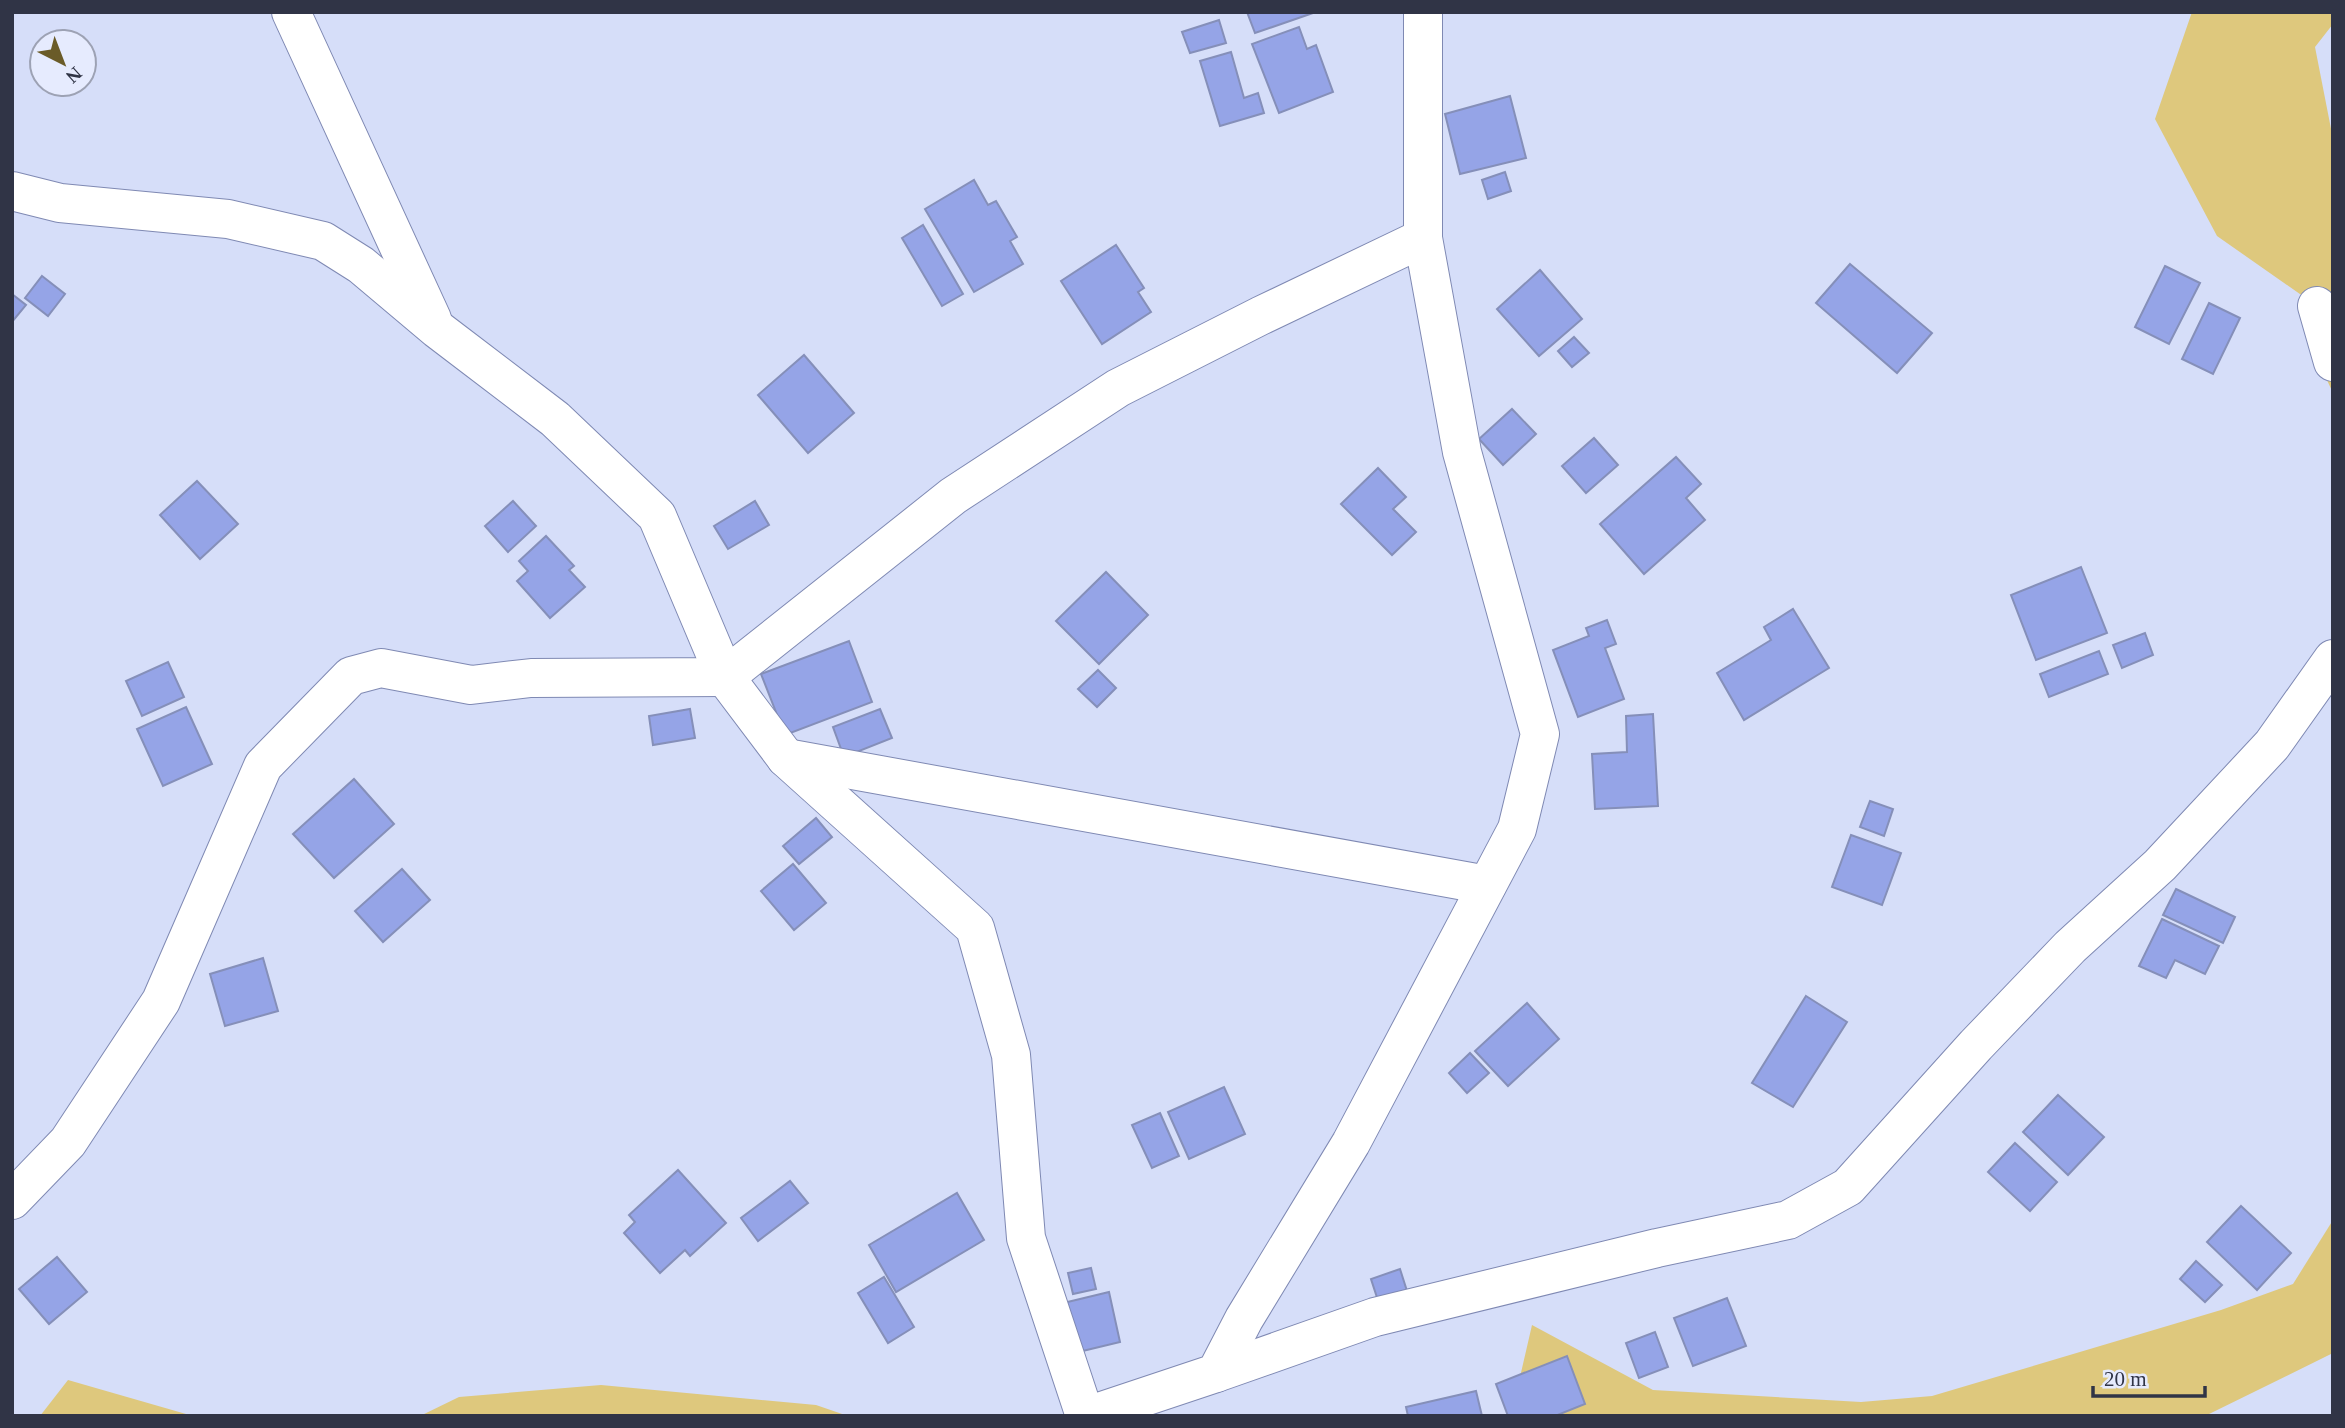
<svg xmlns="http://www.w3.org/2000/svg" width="2345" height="1428" font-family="Georgia,serif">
	<rect width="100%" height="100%" fill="#d6def9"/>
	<g fill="#dec87d">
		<polygon points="2192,12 2333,12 2333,24 2315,47 2333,139 2333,393 2306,335 2317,306 2217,236 2155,119"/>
		<polygon points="2333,1220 2333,1353 2205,1416 1511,1416 1532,1325 1653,1390 1861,1402 1932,1396 2221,1310 2293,1284"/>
		<polygon points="68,1380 193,1416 40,1416"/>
		<polygon points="601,1385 816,1405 848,1416 420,1416 459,1397"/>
	</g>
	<g fill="#95a4e7" stroke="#858fb9" stroke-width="2">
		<polygon points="1247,12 1313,12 1313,13 1255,33"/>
		<polygon points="1219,20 1226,43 1190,53 1182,32"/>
		<polygon points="1299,27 1307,49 1316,45 1333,92 1279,113 1252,44"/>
		<polygon points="1231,52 1244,98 1258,93 1264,113 1220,126 1200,61"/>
		<polygon points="1510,96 1526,158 1460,174 1445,114"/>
		<polygon points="1505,172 1511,191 1488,199 1482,180"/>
		<polygon points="974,180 988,205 996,201 1017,237 1010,241 1023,264 974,292 925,209"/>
		<polygon points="923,225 963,294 942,306 902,238"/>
		<polygon points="1116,245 1144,288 1138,292 1151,312 1102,344 1061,281"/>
		<polygon points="1850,264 1932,333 1897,373 1816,303"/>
		<polygon points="2165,266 2200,283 2169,344 2135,327"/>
		<polygon points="1540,270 1582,319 1539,356 1497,309"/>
		<polygon points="42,276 65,294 48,316 25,298"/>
		<polygon points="12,294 26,305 12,322"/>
		<polygon points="2209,303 2240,318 2213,374 2182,359"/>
		<polygon points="1574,337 1589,353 1572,367 1558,351"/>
		<polygon points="804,355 854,413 808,453 758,395"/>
		<polygon points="1512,409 1536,434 1503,465 1479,439"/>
		<polygon points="1594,438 1618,465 1586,493 1562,466"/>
		<polygon points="1676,457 1701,484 1686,498 1705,520 1644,574 1600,524"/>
		<polygon points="1378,468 1406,497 1393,509 1416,532 1392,555 1341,504"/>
		<polygon points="197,481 238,524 200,559 160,515"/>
		<polygon points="513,501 536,526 508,552 485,526"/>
		<polygon points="755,501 769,525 728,549 714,526"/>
		<polygon points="546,536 574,566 569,570 585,587 550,618 517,581 528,571 519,561"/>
		<polygon points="2081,567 2107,633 2036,660 2011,595"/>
		<polygon points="1106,572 1148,615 1099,664 1056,621"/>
		<polygon points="1793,609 1829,668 1744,720 1717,673 1771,640 1764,627"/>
		<polygon points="1607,620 1616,644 1605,648 1624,699 1578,717 1553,650 1589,636 1586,628"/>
		<polygon points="2145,633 2153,655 2122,668 2113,645"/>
		<polygon points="849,641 872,702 785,735 761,674"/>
		<polygon points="2099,651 2108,674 2049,697 2040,674"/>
		<polygon points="168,662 184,697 142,716 126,681"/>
		<polygon points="1098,670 1116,688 1097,707 1078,689"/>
		<polygon points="186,707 212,764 163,786 137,729"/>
		<polygon points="690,709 695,738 653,745 649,716"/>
		<polygon points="880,709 892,738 844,757 833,727"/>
		<polygon points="1653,714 1658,806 1595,809 1592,754 1627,752 1626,716"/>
		<polygon points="354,779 394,824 334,878 293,834"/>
		<polygon points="1870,801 1893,809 1884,836 1860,827"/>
		<polygon points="816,818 832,837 799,864 783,846"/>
		<polygon points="1851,835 1901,853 1882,905 1832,887"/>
		<polygon points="793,864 826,903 794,930 761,891"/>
		<polygon points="402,869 430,900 383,942 355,911"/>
		<polygon points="2176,889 2235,917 2223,943 2163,915"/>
		<polygon points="2162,919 2219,946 2205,974 2175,960 2166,978 2139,966"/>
		<polygon points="263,958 278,1011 225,1026 210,974"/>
		<polygon points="1806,996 1847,1022 1793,1107 1752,1083"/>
		<polygon points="1527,1003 1559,1039 1508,1086 1475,1051"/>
		<polygon points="1470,1053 1489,1073 1467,1093 1449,1073"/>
		<polygon points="1224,1087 1245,1134 1189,1159 1168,1112"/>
		<polygon points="2058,1095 2104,1137 2068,1175 2023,1132"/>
		<polygon points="1160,1113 1179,1156 1152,1168 1132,1125"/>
		<polygon points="2015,1143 2057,1182 2030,1211 1988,1172"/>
		<polygon points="678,1170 726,1223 690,1256 685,1250 660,1273 624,1233 635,1222 629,1215"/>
		<polygon points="790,1181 808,1203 758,1241 741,1218"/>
		<polygon points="957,1193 984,1240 896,1292 869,1245"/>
		<polygon points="2241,1206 2291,1253 2257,1290 2207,1242"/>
		<polygon points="57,1257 87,1292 49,1324 19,1289"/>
		<polygon points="2196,1261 2222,1285 2205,1302 2180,1279"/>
		<polygon points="1091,1268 1096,1289 1073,1294 1068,1273"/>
		<polygon points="1400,1269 1414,1313 1385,1322 1371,1279"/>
		<polygon points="884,1277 914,1327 888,1343 858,1293"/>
		<polygon points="1109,1292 1120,1342 1066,1355 1055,1305"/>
		<polygon points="1727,1298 1746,1346 1693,1366 1674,1318"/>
		<polygon points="1655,1332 1668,1367 1639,1378 1626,1343"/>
		<polygon points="1567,1356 1585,1404 1555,1416 1508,1416 1496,1384"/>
		<polygon points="1476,1391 1482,1416 1408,1416 1406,1407"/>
	</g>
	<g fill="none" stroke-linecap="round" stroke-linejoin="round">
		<g stroke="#7f89b3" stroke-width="40">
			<g id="minor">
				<polyline points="291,12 432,319"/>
				<polyline points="12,191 60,203 228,219 323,241 361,265 437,329 555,419 657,516 725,677 786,758 975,928 1011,1055 1026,1238 1085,1416"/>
				<polyline points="2317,306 2333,362"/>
				<polyline points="786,758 1487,885"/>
				<polyline points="12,1200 68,1142 161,1001 263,766 351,676 381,668 471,685 531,678 725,677 953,496 1118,388 1260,316 1423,238"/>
				<polyline points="1216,1373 1375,1317 1657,1248 1788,1220 1848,1187 1976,1045 2070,947 2160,865 2272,745 2333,659"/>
			</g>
		</g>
		<g stroke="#7f89b3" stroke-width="40">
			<polyline id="tertiary" points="1087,1416 1216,1373 1244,1319 1351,1143 1517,829 1540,734 1462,452 1423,238 1423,12"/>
		</g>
		<use href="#minor" stroke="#fff" stroke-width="38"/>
		<use href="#tertiary" stroke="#fff" stroke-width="38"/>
	</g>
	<rect width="2345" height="1428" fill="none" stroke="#303446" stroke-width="28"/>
	<g transform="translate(63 63) rotate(138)"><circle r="33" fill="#e6ebfe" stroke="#9da2b4" stroke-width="2"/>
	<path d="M0-5L12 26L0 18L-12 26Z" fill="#6a5b28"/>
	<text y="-10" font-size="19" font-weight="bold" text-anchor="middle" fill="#303446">N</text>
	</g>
	<path d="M2093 1386v10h112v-10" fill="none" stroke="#303446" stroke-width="3.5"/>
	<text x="2104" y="1386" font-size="21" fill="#303446" stroke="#e6ebfe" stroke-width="5" paint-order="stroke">20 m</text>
</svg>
